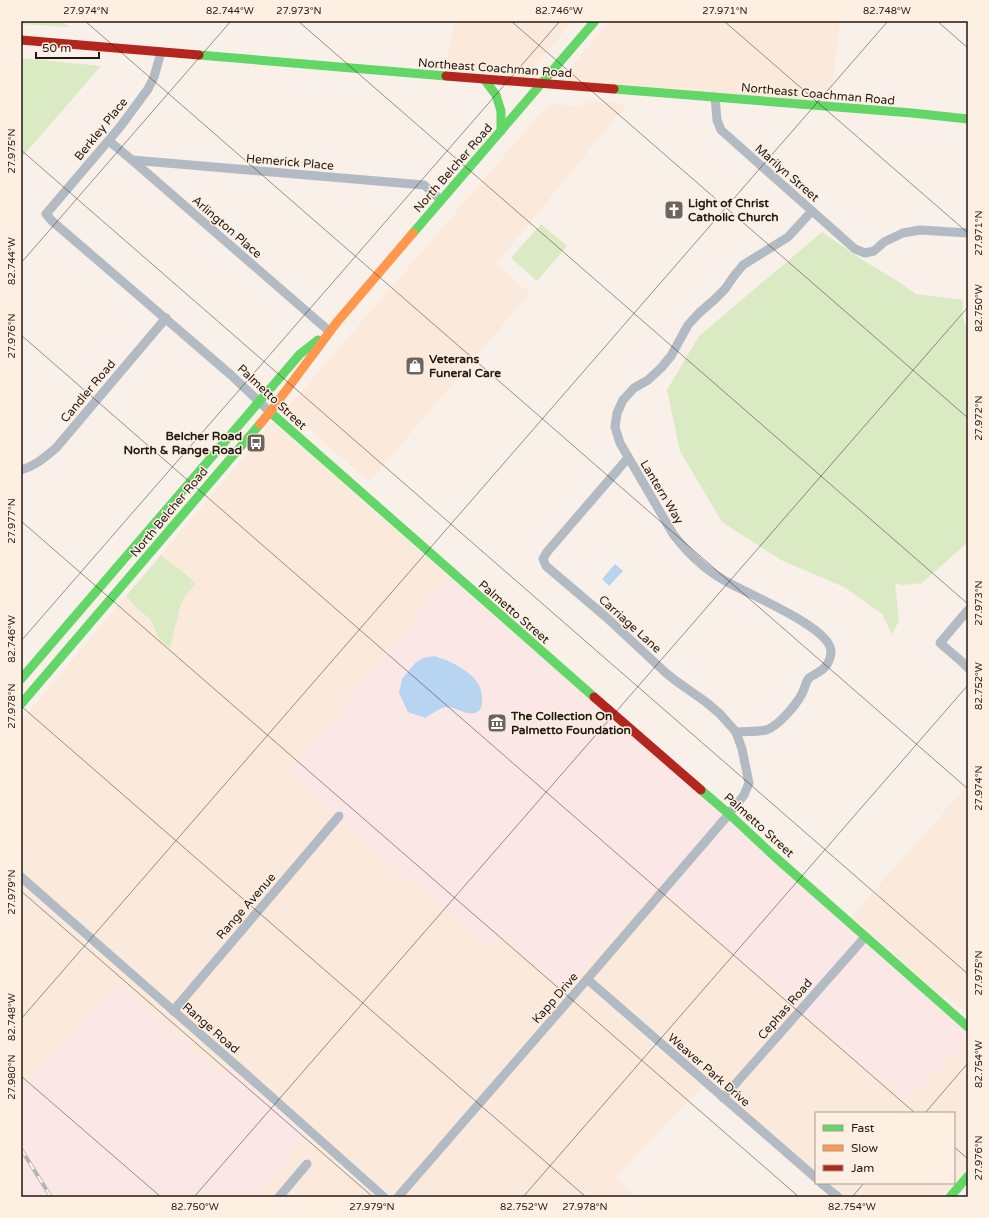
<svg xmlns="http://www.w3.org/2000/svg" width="989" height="1218" font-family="'Varela Round',sans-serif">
	<rect width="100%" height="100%" fill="#f8f0e9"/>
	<g fill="#fbeadc">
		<polygon points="455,21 573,21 524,78 445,66"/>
		<polygon points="610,21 840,21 831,96 831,103 559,81"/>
		<polygon points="593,101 627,104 496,264 530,293 369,482 287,409 546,107 552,104 578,106"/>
		<polygon points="273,422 449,577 289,772 335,814 173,1004 21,871 21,721 126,596 138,609 151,620 159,639 170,648 181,604 188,592 195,584 186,573 176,567 161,555"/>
		<polygon points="968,785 968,1014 946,996 943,998 852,916"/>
		<polygon points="341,820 381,856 488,946 502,936 564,990 655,886 659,889 392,1197 179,1010"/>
		<polygon points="21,884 229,1066 222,1075 119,981 21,1090"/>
		<polygon points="666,895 797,1007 723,1091 594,978"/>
		<polygon points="587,986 702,1086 616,1177 637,1197 403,1197"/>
		<polygon points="804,1013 907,1102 968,1041 968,1167 954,1183 954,1113 816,1113 816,1172 730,1097"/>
		<polygon points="307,1136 376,1197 256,1197"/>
		<polygon points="829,1183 954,1183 941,1197 845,1197"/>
	</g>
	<g fill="#fae7e6" fill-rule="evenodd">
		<path d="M449 577 723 815 659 889 655 886 564 990 502 936 488 946 381 856 341 820 345 815 339 810 335 814 289 772ZM419 661 470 713 448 707 439 709 425 718 408 712 416 662Z"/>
		<polygon points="729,821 859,937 797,1007 666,895"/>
		<polygon points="866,943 968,1033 968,1041 907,1102 804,1013"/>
		<polygon points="119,981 221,1075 229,1066 307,1136 256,1197 21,1197 21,1090"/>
	</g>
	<g fill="#daeac3">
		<polygon points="21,21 61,21 69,27 21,24"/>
		<polygon points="21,58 101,66 21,158"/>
		<polygon points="541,224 567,246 537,281 511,258"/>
		<polygon points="822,232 861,259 894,279 916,294 963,300 962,314 968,333 968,542 922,583 903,585 895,583 899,621 892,634 882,614 844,587 781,560 722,522 680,451 667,390 699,336"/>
		<path d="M161 555C173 565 185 572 196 584L188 592 181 604 170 648 159 639 151 620 138 609 126 596Z"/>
	</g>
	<g fill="#b7d5f1">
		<polygon points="615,564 623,571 609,586 602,579"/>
		<path d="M435 656C455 663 485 676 482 702 482 706 481 710 477 712 468 717 456 707 447 707 439 708 432 714 425 718L408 712 399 693 402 679 416 662 423 658Z"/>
	</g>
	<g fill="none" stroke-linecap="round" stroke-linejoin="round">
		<g stroke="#b2bbc4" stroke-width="9">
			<polyline points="161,52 154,77 148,89 120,127 46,214 52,221 231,375 270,412"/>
			<polyline points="715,97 717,120 721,130 855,249 865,253 874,251 884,242 903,233 920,230 968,233"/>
			<polyline points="109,141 132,160 329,331"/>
			<polyline points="132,160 424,185 441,200"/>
			<path d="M21 470C35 466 45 457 56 448L166 318"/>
			<polyline points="968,610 940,643 961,661 968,668"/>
			<path d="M736 732C745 731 757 732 766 730 779 726 800 701 804 689 806 684 806 681 809 678 812 676 814 675 817 673 825 669 831 661 831 651 830 626 742 592 722 579 703 568 686 551 673 534L620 443 615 427 617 413 623 400 634 388 648 380 661 368 671 356 688 325 699 313 714 300 725 289 734 276 743 265 788 237 812 211"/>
			<polyline points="21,877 248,1076 384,1197"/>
			<polyline points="587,979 816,1178"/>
			<polyline points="173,1011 339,816"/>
			<polyline points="723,1098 865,937"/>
			<polyline points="821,1183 838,1197"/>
			<polyline points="279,1197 307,1164"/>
			<polyline points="398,1197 570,999 729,814 744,795 749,783 742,749 736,732 720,714 706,702 676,681 666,673 606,617 546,566 543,559 547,552 628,458"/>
		</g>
		<g stroke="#63d668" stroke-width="9">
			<polyline points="199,55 446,76"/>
			<polyline points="484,79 496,95 501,111 501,131"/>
			<polyline points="614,89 912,113 968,119"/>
			<polyline points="413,233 595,21"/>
			<polyline points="270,412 594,697"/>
			<polyline points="21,679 300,354 318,340"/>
			<polyline points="21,704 260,424"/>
			<polyline points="701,790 729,814 774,856 968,1027"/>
			<polyline points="950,1197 968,1176"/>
		</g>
		<polyline stroke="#ff974d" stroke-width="9" points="260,424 270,412 337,322 413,233"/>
		<g stroke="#b3261e" stroke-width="9">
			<polyline points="21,40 199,55"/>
			<polyline points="446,76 614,89"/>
			<polyline points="594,697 701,790"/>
		</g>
		<g stroke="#b2b4b6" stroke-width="4">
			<polyline id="rail" points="21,1149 51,1197"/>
		</g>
		<use href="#rail" stroke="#feefe3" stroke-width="2.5" stroke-dasharray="8" stroke-linecap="butt"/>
	</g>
	<path fill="none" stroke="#221912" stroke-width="1" stroke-opacity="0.45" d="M85 21 968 789M298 21 968 604M511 21 968 418M724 21 968 233M937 21 968 48M21 150 968 974M21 263 231 21M21 335 915 1113M21 521 799 1197M21 641 560 21M21 706 586 1197M21 891 373 1197M21 1019 888 21M21 1076 161 1197M925 1113 968 1063M954 1147 968 1159M194 1197 968 307M523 1197 968 685M852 1197 864 1183"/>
	<defs>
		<g id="church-square" transform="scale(1)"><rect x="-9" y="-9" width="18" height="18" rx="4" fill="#6d645d" stroke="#feefe3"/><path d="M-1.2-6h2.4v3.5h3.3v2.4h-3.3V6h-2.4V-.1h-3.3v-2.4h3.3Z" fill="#fff"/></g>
		<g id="shop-square" transform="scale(1)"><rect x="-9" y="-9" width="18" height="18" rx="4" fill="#6d645d" stroke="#feefe3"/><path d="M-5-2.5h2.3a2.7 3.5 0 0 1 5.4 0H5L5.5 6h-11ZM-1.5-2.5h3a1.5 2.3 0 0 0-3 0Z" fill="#fff"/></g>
		<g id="bus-square" transform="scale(1)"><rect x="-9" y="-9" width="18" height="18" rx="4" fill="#6d645d" stroke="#feefe3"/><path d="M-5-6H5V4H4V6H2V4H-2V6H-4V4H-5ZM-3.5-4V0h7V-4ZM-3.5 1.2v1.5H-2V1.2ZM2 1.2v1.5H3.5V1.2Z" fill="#fff"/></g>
		<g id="museum-square" transform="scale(1)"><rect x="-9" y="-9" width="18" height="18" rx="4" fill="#6d645d" stroke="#feefe3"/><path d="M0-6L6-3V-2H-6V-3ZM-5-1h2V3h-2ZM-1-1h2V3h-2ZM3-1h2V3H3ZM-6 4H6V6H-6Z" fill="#fff"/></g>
	</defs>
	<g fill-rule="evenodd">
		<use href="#church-square" x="674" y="210"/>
		<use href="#shop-square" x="415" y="366"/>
		<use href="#bus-square" x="256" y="443"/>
		<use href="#museum-square" x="497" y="723"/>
	</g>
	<g text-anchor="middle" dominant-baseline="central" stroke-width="3" stroke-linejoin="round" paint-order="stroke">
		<g font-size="12" fill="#221912" stroke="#feefe3">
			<text transform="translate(495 68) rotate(4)">Northeast Coachman Road</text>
			<text transform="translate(818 94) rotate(5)">Northeast Coachman Road</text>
			<text transform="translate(101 129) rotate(-51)">Berkley Place</text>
			<text transform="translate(290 162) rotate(5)">Hemerick Place</text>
			<text transform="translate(453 168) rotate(-49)">North Belcher Road</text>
			<text transform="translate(787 173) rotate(41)">Marilyn Street</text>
			<text transform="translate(227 227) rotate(41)">Arlington Place</text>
			<text transform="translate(88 391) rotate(-50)">Candler Road</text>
			<text transform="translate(272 397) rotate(43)">Palmetto Street</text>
			<text transform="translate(662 492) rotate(59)">Lantern Way</text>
			<text transform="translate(169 512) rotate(-50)">North Belcher Road</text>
			<text transform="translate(514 612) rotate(41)">Palmetto Street</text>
			<text transform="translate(630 624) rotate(42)">Carriage Lane</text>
			<text transform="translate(759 825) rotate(42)">Palmetto Street</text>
			<text transform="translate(246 906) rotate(-49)">Range Avenue</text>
			<text transform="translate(555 998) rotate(-49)">Kapp Drive</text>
			<text transform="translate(785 1009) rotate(-49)">Cephas Road</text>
			<text transform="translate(211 1028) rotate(41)">Range Road</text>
			<text transform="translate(709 1070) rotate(41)">Weaver Park Drive</text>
		</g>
		<g font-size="12" font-weight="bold" fill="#221912" stroke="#feefe3" text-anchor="start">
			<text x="688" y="203">Light of Christ<tspan x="688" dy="14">Catholic Church</tspan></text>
			<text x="429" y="359">Veterans<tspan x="429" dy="14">Funeral Care</tspan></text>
			<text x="242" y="436" text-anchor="end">Belcher Road<tspan x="242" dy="14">North &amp; Range Road</tspan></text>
			<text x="511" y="716">The Collection On<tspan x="511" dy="14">Palmetto Foundation</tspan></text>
		</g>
	</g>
	<rect width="989" height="1218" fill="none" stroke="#feefe3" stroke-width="44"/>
	<rect x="815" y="1112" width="140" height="72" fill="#feefe3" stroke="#a6998f"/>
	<rect x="823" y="1125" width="20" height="6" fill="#63d668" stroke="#a6998f"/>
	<text x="851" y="1132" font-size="12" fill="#221912">Fast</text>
	<rect x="823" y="1145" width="20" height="6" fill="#ff974d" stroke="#a6998f"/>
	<text x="851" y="1152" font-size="12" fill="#221912">Slow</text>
	<rect x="823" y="1165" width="20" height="6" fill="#b3261e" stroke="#a6998f"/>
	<text x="851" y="1172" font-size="12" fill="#221912">Jam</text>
	<path d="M36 52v6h63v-6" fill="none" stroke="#221912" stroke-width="2"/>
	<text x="42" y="52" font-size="12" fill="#221912" stroke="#feefe3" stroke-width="3" paint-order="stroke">50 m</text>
	<rect x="22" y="22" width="945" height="1174" fill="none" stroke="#221912" stroke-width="1.5"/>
	<g font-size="10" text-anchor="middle" fill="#221912">
		<text x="86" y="14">27.974°N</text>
		<text x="230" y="14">82.744°W</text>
		<text x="299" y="14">27.973°N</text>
		<text x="559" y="14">82.746°W</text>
		<text x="725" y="14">27.971°N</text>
		<text x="887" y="14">82.748°W</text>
		<text transform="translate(11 151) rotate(-90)" y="4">27.975°N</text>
		<text transform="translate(978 233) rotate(-90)" y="4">27.971°N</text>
		<text transform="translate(11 261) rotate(-90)" y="4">82.744°W</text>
		<text transform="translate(978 308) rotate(-90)" y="4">82.750°W</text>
		<text transform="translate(11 336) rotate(-90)" y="4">27.976°N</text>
		<text transform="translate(978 418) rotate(-90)" y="4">27.972°N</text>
		<text transform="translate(11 521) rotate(-90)" y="4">27.977°N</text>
		<text transform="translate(978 603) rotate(-90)" y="4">27.973°N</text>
		<text transform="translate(11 639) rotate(-90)" y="4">82.746°W</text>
		<text transform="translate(978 686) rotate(-90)" y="4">82.752°W</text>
		<text transform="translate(11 706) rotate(-90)" y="4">27.978°N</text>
		<text transform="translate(978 788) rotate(-90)" y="4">27.974°N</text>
		<text transform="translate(11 892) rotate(-90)" y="4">27.979°N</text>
		<text transform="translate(978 973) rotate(-90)" y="4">27.975°N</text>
		<text transform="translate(11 1017) rotate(-90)" y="4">82.748°W</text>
		<text transform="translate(978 1064) rotate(-90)" y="4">82.754°W</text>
		<text transform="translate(11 1077) rotate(-90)" y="4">27.980°N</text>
		<text transform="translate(978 1158) rotate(-90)" y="4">27.976°N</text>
		<text x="195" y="1210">82.750°W</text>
		<text x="372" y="1210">27.979°N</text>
		<text x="524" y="1210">82.752°W</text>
		<text x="585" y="1210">27.978°N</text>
		<text x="852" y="1210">82.754°W</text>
	</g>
</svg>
